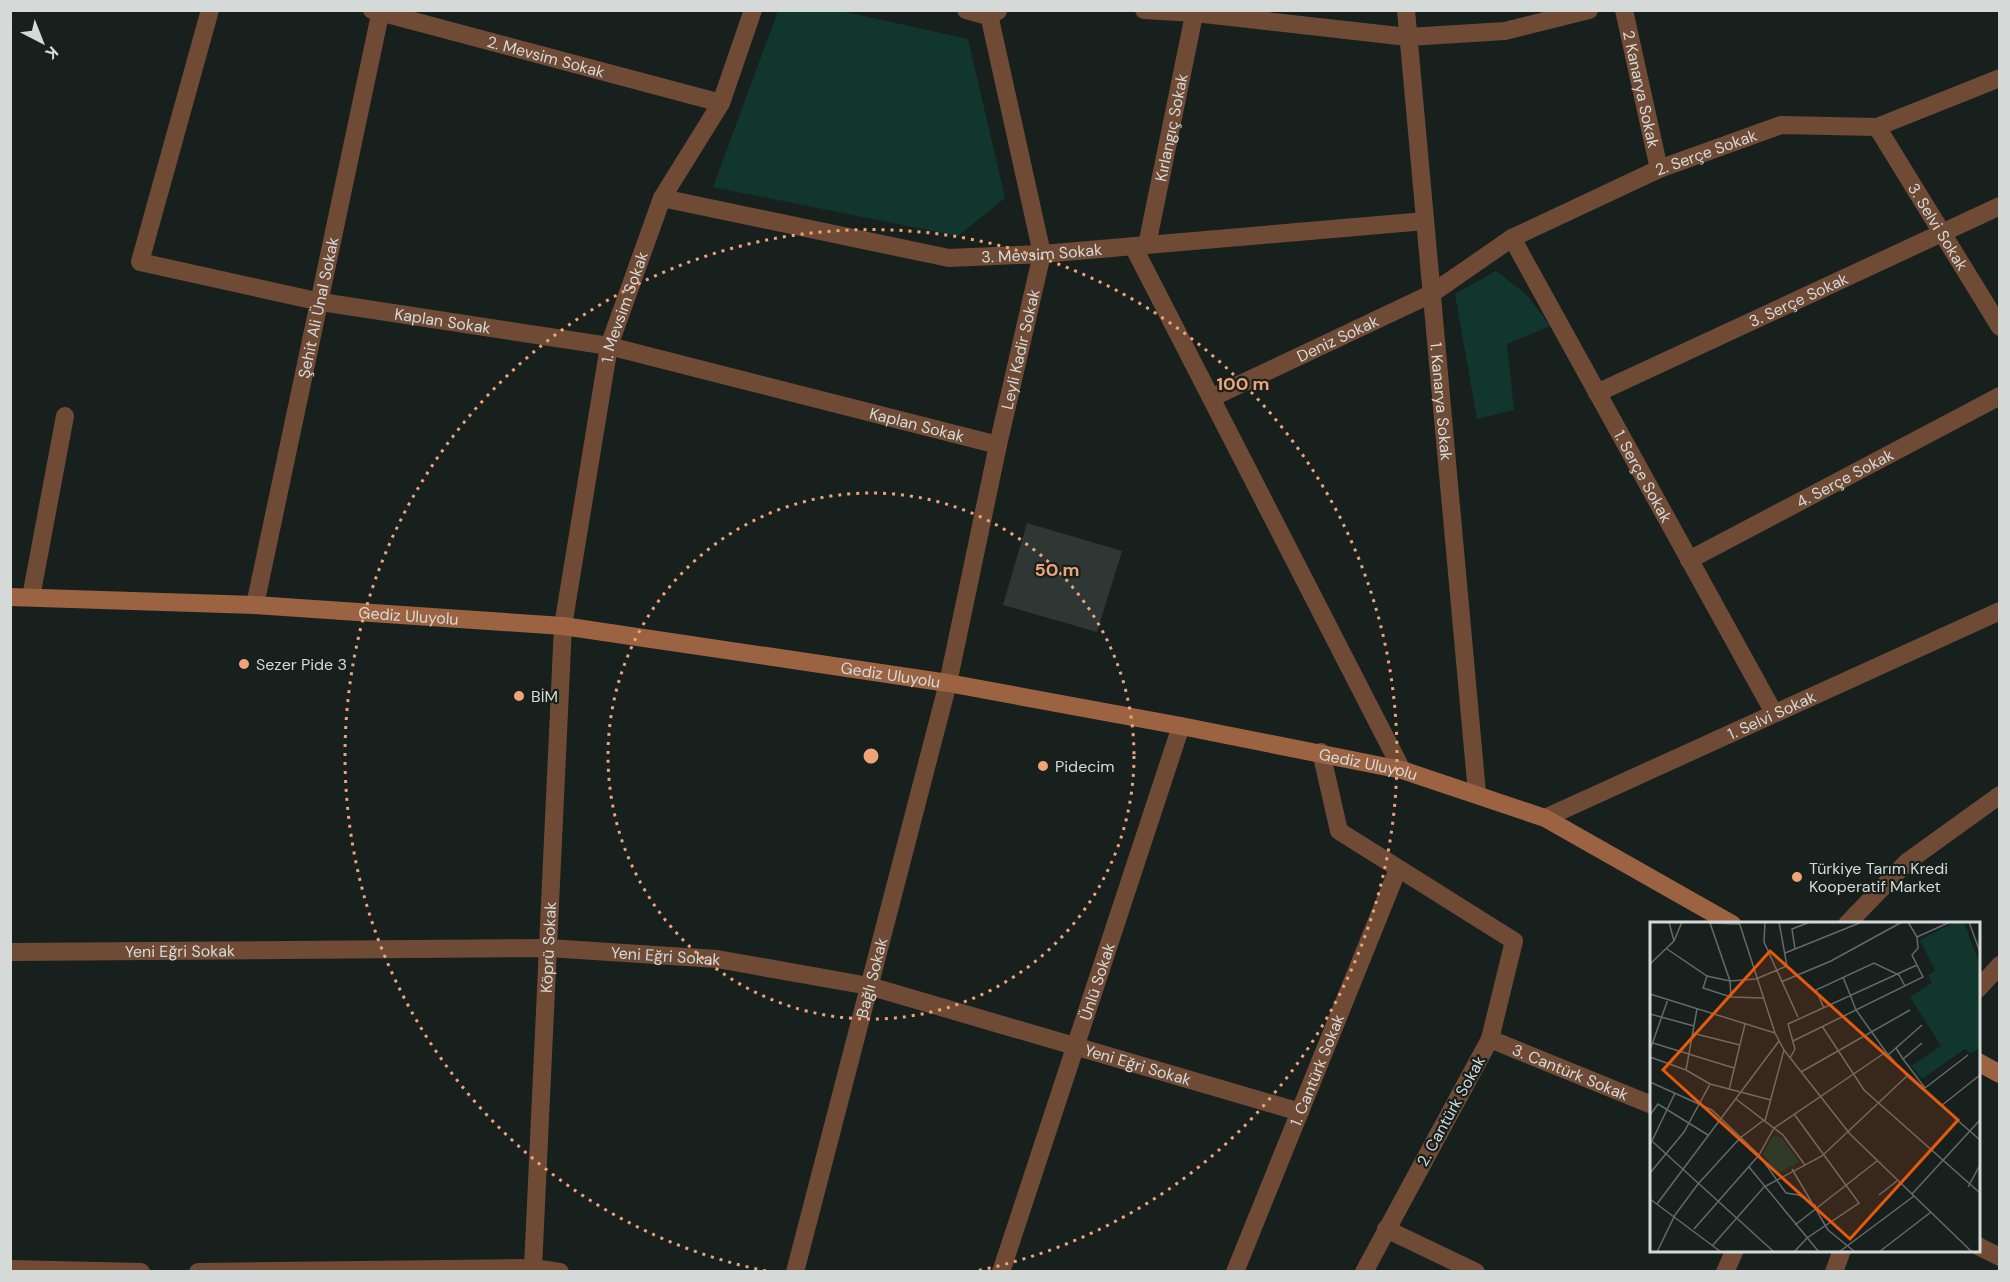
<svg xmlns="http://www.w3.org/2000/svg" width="2010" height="1282" font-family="'DM Sans',sans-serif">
	<rect width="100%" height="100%" fill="#18201e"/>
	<g fill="#10362e">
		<polygon points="778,11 841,11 968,39 1005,198 958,236 713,187"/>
		<polygon points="1496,271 1527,295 1550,326 1507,344 1514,410 1477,419 1455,294"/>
	</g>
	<polygon fill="#2e3734" points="1027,523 1122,551 1097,632 1003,605"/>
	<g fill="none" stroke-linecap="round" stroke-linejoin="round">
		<g stroke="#6f4b36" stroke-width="18">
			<path id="s1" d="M210 10 140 262 321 302 609 346 998 445"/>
			<path id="s2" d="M372 10 721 103"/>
			<polyline points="966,10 988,16 998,11"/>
			<polyline points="1144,10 1195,13 1408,37 1505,31 1589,10"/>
			<path id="s3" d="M1406 10 1477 793"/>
			<path id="s4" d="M1624 10 1659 169"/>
			<path id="s5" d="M1877 127 2000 327"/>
			<path id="s6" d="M662 198 949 258 1042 254 1425 221"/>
			<path id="s7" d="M1512 238 1774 713"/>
			<path id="s8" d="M1147 245 1195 10"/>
			<polyline points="1133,246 1402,770"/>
			<path id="s9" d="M1597 393 2000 206"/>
			<path id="s10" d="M1211 398 1431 294 1512 238 1659 169 1781 125 1877 127 2000 78"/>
			<path id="s11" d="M1689 560 2000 396"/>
			<polyline points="31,597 65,416"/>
			<path id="s12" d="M255 605 381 10"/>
			<polyline points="1321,752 1339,831 1514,941 1490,1039 1364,1272"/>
			<path id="s13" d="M1545 818 2000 611"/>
			<polyline points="1847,924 1907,862 2000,795"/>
			<path id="s14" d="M10 952 548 948 717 959 869 986 1300 1112"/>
			<polyline points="1978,989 2000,965"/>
			<path id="s15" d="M1490 1039 1652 1105"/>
			<polyline points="1386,1229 1476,1272"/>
			<polyline points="1978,1246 2000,1257"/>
			<path id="s16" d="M533 1268 563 626 609 346 662 198 721 103 753 10"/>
			<polyline points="10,1269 141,1272"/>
			<polyline points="198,1272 533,1268 560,1272"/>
			<path id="s17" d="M795 1272 948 683 998 445 1042 254 988 10"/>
			<path id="s18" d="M1001 1272 1181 726"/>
			<path id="s19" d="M1235 1272 1398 869"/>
			<polyline points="1725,1272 1735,1250"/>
			<polyline points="1834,1272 1842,1250"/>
		</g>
		<g stroke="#9c6342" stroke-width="18">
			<path id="s20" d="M10 597 255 605 563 626 948 683 1181 726 1402 770 1545 818 1732 924"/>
			<polyline points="1978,1062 2000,1074"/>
		</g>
	</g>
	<g fill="none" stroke="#efa377" stroke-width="3" stroke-dasharray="3 6">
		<circle cx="871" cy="756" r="263"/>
		<path d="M766 1271A526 526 0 1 1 976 1271"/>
	</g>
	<g fill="#efa377" stroke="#18201e" stroke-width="2">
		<circle cx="244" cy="664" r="6"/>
		<circle cx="519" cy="696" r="6"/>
		<circle cx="1043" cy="766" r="6"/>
		<circle cx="1797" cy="877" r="6"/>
	</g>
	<g text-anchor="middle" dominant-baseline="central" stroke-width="4.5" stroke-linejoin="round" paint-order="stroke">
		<g font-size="16" fill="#d5dad9" stroke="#18201e">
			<text stroke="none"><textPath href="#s2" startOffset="180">2. Mevsim Sokak</textPath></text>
			<text stroke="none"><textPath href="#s4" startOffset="81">2 Kanarya Sokak</textPath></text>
			<text stroke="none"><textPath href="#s8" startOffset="120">Kırlangıç Sokak</textPath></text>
			<text stroke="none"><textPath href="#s10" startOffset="554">2. Serçe Sokak</textPath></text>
			<text stroke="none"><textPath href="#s5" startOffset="117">3. Selvi Sokak</textPath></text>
			<text stroke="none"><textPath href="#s6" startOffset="386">3. Mevsim Sokak</textPath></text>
			<text stroke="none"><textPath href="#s9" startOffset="222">3. Serçe Sokak</textPath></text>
			<text stroke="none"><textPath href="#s12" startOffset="304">Şehit Ali Ünal Sokak</textPath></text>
			<text stroke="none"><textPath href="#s16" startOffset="968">1. Mevsim Sokak</textPath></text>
			<text stroke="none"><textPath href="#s1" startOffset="570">Kaplan Sokak</textPath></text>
			<text stroke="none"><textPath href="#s10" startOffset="140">Deniz Sokak</textPath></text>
			<text stroke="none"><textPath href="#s17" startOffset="950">Leyli Kadir Sokak</textPath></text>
			<text stroke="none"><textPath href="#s3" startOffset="393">1. Kanarya Sokak</textPath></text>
			<text stroke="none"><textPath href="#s1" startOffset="1056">Kaplan Sokak</textPath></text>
			<text stroke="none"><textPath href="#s7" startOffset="272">1. Serçe Sokak</textPath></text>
			<text stroke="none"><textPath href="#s11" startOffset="176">4. Serçe Sokak</textPath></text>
			<text stroke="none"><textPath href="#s20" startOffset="399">Gediz Uluyolu</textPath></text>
			<text stroke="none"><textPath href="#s20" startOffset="885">Gediz Uluyolu</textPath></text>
			<text stroke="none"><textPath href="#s13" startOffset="249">1. Selvi Sokak</textPath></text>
			<text stroke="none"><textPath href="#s20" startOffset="1371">Gediz Uluyolu</textPath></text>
			<text stroke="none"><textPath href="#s16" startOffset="321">Köprü Sokak</textPath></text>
			<text stroke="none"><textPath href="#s14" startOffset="170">Yeni Eğri Sokak</textPath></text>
			<text stroke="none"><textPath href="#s14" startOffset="656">Yeni Eğri Sokak</textPath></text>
			<text stroke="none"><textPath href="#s17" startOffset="304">Bağlı Sokak</textPath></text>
			<text stroke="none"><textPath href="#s18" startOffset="306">Ünlü Sokak</textPath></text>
			<text stroke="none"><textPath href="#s14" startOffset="1142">Yeni Eğri Sokak</textPath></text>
			<text stroke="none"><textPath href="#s19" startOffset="218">1. Cantürk Sokak</textPath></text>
			<text stroke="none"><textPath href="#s15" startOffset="87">3. Cantürk Sokak</textPath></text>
			<text transform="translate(1451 1111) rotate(-61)">2. Cantürk Sokak</text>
		</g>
		<g font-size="16" fill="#d5dad9" stroke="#18201e" text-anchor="start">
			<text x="256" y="664">Sezer Pide 3</text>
			<text x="531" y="696">BİM</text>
			<text x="1055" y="766">Pidecim</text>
			<text x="1809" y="868">Türkiye Tarım Kredi<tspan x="1809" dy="18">Kooperatif Market</tspan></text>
		</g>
	</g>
	<g transform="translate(1650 922)">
		<rect width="330" height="330" fill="#18201e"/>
		<path d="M305 0H314L330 44V126L320 132 315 127 272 157 261 144 291 124 260 75 282 61 278 53 285 49 270 18ZM123 214 131 215 149 240 127 252 113 232Z" fill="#10362e"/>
		<path fill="none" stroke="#646a69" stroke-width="1.5" d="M19 0 24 19M89 0 125 111 134 128 200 212 322 330M115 0 114 20 148 95M319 0 330 30M267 15 300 0M17 27 57 54 80 59 106 57 137 44 129 0M145 27 142 7 160 0M135 31 212 0M0 42 24 19 32 0M57 54 53 66 81 75 113 76M193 55 206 88 236 130 257 154 330 218M131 60 181 39 252 0M0 72 125 111M81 75 80 59 60 1 89 2M174 86 166 68 224 41 249 53 255 64M0 92 44 104M172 104 214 168 330 271M42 111 90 123M143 119 273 55 262 33 268 26 267 15 258 0M3 121 84 146M246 126 253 137 272 121M0 128 18 77M238 133 272 103M0 135 36 148 60 162 121 178M140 136 145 127 138 102 267 43M253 137 275 166M36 148 47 87M151 150 260 88M0 160 62 188 109 233 136 271 149 273 166 284M275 166 318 133M79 168 95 102M86 177 133 213 155 243M291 184 330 153M0 193 8 182 58 213M115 199 134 128M3 220 124 330M0 223 25 171M99 245 169 330M142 247 178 308 205 330M0 251 34 210 60 162M318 265 330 243M262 272 330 198M229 273 247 259M0 277 71 330M7 282 129 119M145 303 227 239M44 307 109 233 124 206 236 130M63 323 114 265 172 234 257 154M7 330 25 293 48 262 90 216 114 198M144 330 157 316 209 281 144 192M189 330 264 274M229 330 281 290"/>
		<path fill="#e8590c" fill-opacity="0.15" stroke="#e8590c" stroke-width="3" d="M120 29 308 198 200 317 13 148Z"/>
		<rect width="330" height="330" fill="none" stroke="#d5dad9" stroke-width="3"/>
	</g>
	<circle cx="871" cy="756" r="9" fill="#efa377" stroke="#18201e" stroke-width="3"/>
	<g font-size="18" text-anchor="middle" font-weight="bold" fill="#efa377" stroke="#18201e" stroke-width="4.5" stroke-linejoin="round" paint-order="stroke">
		<text x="1243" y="390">100 m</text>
		<text x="1057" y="576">50 m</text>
	</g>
	<rect width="2010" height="1282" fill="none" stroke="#d5dad9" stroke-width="24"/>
	<g transform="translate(42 42) rotate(138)" stroke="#18201e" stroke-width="4.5" paint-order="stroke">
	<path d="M0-4.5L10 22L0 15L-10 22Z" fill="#d5dad9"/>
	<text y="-9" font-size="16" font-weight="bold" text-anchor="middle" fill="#d5dad9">K</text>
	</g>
</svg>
